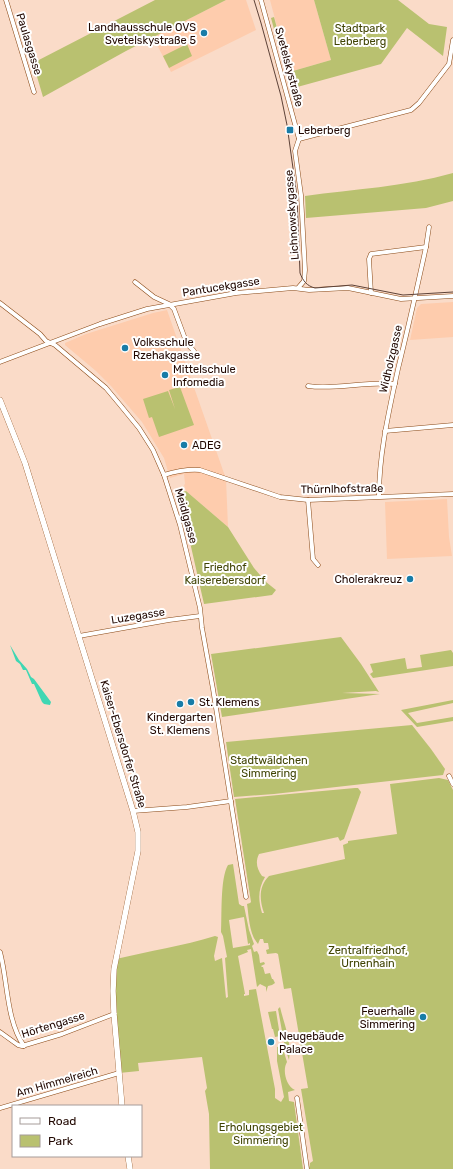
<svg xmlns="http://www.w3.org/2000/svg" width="453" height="1169" font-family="Rubik,sans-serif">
	<rect width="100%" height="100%" fill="#fadbc8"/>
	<g fill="#feccad">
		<polygon points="226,0 246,0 256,30 171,72 153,37"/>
		<polygon points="270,0 314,0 331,60 289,72"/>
		<polygon points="453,302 453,337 410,340 417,308 421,304"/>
		<polygon points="167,310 226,479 228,527 186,491 184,485 185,484 184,474 170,478 164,458 142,422 111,386 96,371 65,345 65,343 86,334 153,313"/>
		<polygon points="447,499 449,537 452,556 387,559 385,502"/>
	</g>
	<g fill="#b9c170" fill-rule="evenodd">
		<polygon points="155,0 226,0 126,51 43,97 33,63"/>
		<polygon points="314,0 398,0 429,24 447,27 443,56 407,28 381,64 290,89 286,73 331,60"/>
		<polygon points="274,17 287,65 284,66 271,18"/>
		<polygon points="187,44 192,56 169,68 163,56"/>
		<path d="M453 173V201L426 208 306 218 305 196C354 189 404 187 453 173Z"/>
		<polygon points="180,387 194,425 159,437 152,417 149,418 143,399 168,391 175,409 169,390"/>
		<polygon points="186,491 228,527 254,568 266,582 276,590 272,595 204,604 187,529 176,494"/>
		<polygon points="341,637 361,664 379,692 376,691 342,693 380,694 222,717 211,654"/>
		<polygon points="451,650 453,653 453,666 373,678 370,674 373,672 370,664 405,658 407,669 422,667 420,655"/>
		<polygon points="453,700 453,703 408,713 417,723 453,717 453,721 417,727 401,710"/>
		<polygon points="412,725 431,749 445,769 443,775 274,794 234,797 226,742"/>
		<path d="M439 778 448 780 453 790V1169H309L310 1163 313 1161 301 1089 308 1088 291 988 284 989 278 954 276 953 267 954 266 950 269 949 268 943H264L263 939H260L258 944C249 934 249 917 247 904L250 903 251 902 235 799 355 788H358L361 792 344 839 340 841 338 837 259 854C255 862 257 869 262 876L265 877C258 889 258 900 262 913H264C259 899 259 886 269 876L345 859 343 845 348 843V841L397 834 390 784Z"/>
		<path d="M233 864 239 904 242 906H244L249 930 254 944 252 946 254 952 257 951 259 955 260 963 264 962 265 964 261 966 262 967H263L265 974 270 973 272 979H273L275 983 272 985 268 986 266 992V987L260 984 257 987 251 949 247 950 248 952 238 956 245 994H244V996L249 995V990L256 989 275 1089V1098L281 1102 284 1097 277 1061V1047L282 1046 287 1062C282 1070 286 1086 295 1090L288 1092 289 1101 294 1102 303 1169H210L209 1114 205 1091 207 1088 202 1057 138 1063 139 1071 119 1073 114 1014 116 959C149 951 183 946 215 936L218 937 214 956 215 961 222 958 226 998 228 997 225 958 227 957 223 936 221 932C222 916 220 878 228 865ZM244 917 248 944 250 943V945L233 948 229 920Z"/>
		<path d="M280 1007C284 1024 292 1042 289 1060L285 1048 278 1009Z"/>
		<polygon points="276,1011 280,1036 275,1037 273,1029 272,1029 268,1012"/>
	</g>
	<polygon fill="#3fd7b3" points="10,645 19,660 27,669 31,677 34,679 51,702 50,705 44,704 42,702 34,684 32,684 26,670 23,670 20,664 16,661"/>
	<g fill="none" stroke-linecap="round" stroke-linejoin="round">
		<g stroke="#8a4916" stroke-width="5">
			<g id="street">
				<polyline points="6,0 34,92"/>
				<polyline points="261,0 299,139"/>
				<polyline points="299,139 411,110 419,103 449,64 453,40"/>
				<polyline points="135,282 154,297 169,304 174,309 187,344 194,351"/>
				<polyline points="298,288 304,281 305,270 301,195 295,151 299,139"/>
				<polyline points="371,293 369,259 371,254 426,247"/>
				<polyline points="0,303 40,334 46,341 55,345 106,388 121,406 139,428 153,450 164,475 180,525 200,608 202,628 213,689 246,897"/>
				<polyline points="0,362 100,324 147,309 236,293 293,288 309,290 348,288 401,299 453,296"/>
				<path d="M308 386C336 390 366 381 395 384"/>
				<polyline points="385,431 453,425"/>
				<path d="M164 475C177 471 187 469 200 470L280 497 308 500 453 494"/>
				<path d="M379 496C379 453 389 411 398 369 408 329 417 288 426 247L429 227"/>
				<polyline points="308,500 313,559 318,565"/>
				<polyline points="79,636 169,620 200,616"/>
				<polyline points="449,776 453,784"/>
				<polyline points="133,811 187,807 231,801"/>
				<path d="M0 952C8 982 6 1020 24 1046"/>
				<polyline points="0,1032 18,1045 22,1046 62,1034 114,1014"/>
				<polyline points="297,1098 307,1169"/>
				<polyline points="0,1108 119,1073"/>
			</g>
		</g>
		<g stroke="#8a4916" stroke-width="6">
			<g id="secondary">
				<polyline points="0,400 25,463 133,811 138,832 138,851 114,969 113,991 114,1014 122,1106"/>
				<polyline points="128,1156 130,1169"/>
			</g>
		</g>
		<use href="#street" stroke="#fff" stroke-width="4"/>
		<use href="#secondary" stroke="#fff" stroke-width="5.5"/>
		<path stroke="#5d4238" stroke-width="1" d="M254 0 261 23 281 96 287 125 297 197 300 273C303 281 307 286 315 288L352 285 403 295 453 292"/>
	</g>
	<g fill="#187ca7" stroke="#fff" stroke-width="1.5">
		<circle cx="204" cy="33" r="4"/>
		<rect x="286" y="126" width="8" height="8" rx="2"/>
		<circle cx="125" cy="348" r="4"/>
		<circle cx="165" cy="375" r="4"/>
		<circle cx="184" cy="445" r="4"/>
		<circle cx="410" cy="579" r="4"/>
		<circle cx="191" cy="702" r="4"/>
		<circle cx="180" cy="704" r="4"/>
		<circle cx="423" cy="1017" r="4"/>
		<circle cx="271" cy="1042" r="4"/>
	</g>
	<g text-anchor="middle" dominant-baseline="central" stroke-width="4" stroke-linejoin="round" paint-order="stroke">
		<g font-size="11" fill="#200700" stroke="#fff" text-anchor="start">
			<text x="196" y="27" text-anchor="end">Landhausschule OVS<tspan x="196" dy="13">Svetelskystraße 5</tspan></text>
			<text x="298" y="130">Leberberg</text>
			<text x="133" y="342">Volksschule<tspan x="133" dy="13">Rzehakgasse</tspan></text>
			<text x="173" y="369">Mittelschule<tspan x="173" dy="13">Infomedia</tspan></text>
			<text x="192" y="445">ADEG</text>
			<text x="402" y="579" text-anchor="end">Cholerakreuz</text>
			<text x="199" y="702">St. Klemens</text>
			<text x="180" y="717" text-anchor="middle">Kindergarten<tspan x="180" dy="13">St. Klemens</tspan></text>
			<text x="415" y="1011" text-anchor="end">Feuerhalle<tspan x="415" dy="13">Simmering</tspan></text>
			<text x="279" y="1036">Neugebäude<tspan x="279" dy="13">Palace</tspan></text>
		</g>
		<g font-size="11" fill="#404404" stroke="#fff">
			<text x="360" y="28">Stadtpark<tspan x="360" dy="13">Leberberg</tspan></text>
			<text x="225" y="567">Friedhof<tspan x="225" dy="13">Kaiserebersdorf</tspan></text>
			<text x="269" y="760">Stadtwäldchen<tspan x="269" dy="13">Simmering</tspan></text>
			<text x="368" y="950">Zentralfriedhof,<tspan x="368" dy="13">Urnenhain</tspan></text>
			<text x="261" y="1127">Erholungsgebiet<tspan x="261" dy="13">Simmering</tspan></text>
		</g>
		<g font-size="11" fill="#200700" stroke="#fff">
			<text transform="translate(29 44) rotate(73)">Paulasgasse</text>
			<text transform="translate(289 67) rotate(75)">Svetelskystraße</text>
			<text transform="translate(292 215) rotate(-94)">Lichnowskygasse</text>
			<text transform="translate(221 287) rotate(-9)">Pantucekgasse</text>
			<text transform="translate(391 359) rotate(-77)">Widholzgasse</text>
			<text transform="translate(342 489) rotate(-1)">Thürnlhofstraße</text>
			<text transform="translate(186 516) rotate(74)">Meidlgasse</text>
			<text transform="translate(138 616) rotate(-9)">Luzegasse</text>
			<text transform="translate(123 744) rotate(73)">Kaiser-Ebersdorfer Straße</text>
			<text transform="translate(53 1025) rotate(-17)">Hörtengasse</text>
			<text transform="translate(57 1082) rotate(-16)">Am Himmelreich</text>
		</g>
	</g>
	<rect x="12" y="1105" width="130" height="52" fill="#ffffff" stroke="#a69c99"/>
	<rect x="20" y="1118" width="20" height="6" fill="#ffffff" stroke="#a69c99"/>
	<text x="48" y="1125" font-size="12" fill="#200700">Road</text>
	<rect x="20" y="1135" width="20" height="12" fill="#b9c170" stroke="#a69c99"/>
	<text x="48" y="1145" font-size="12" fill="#200700">Park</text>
</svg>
